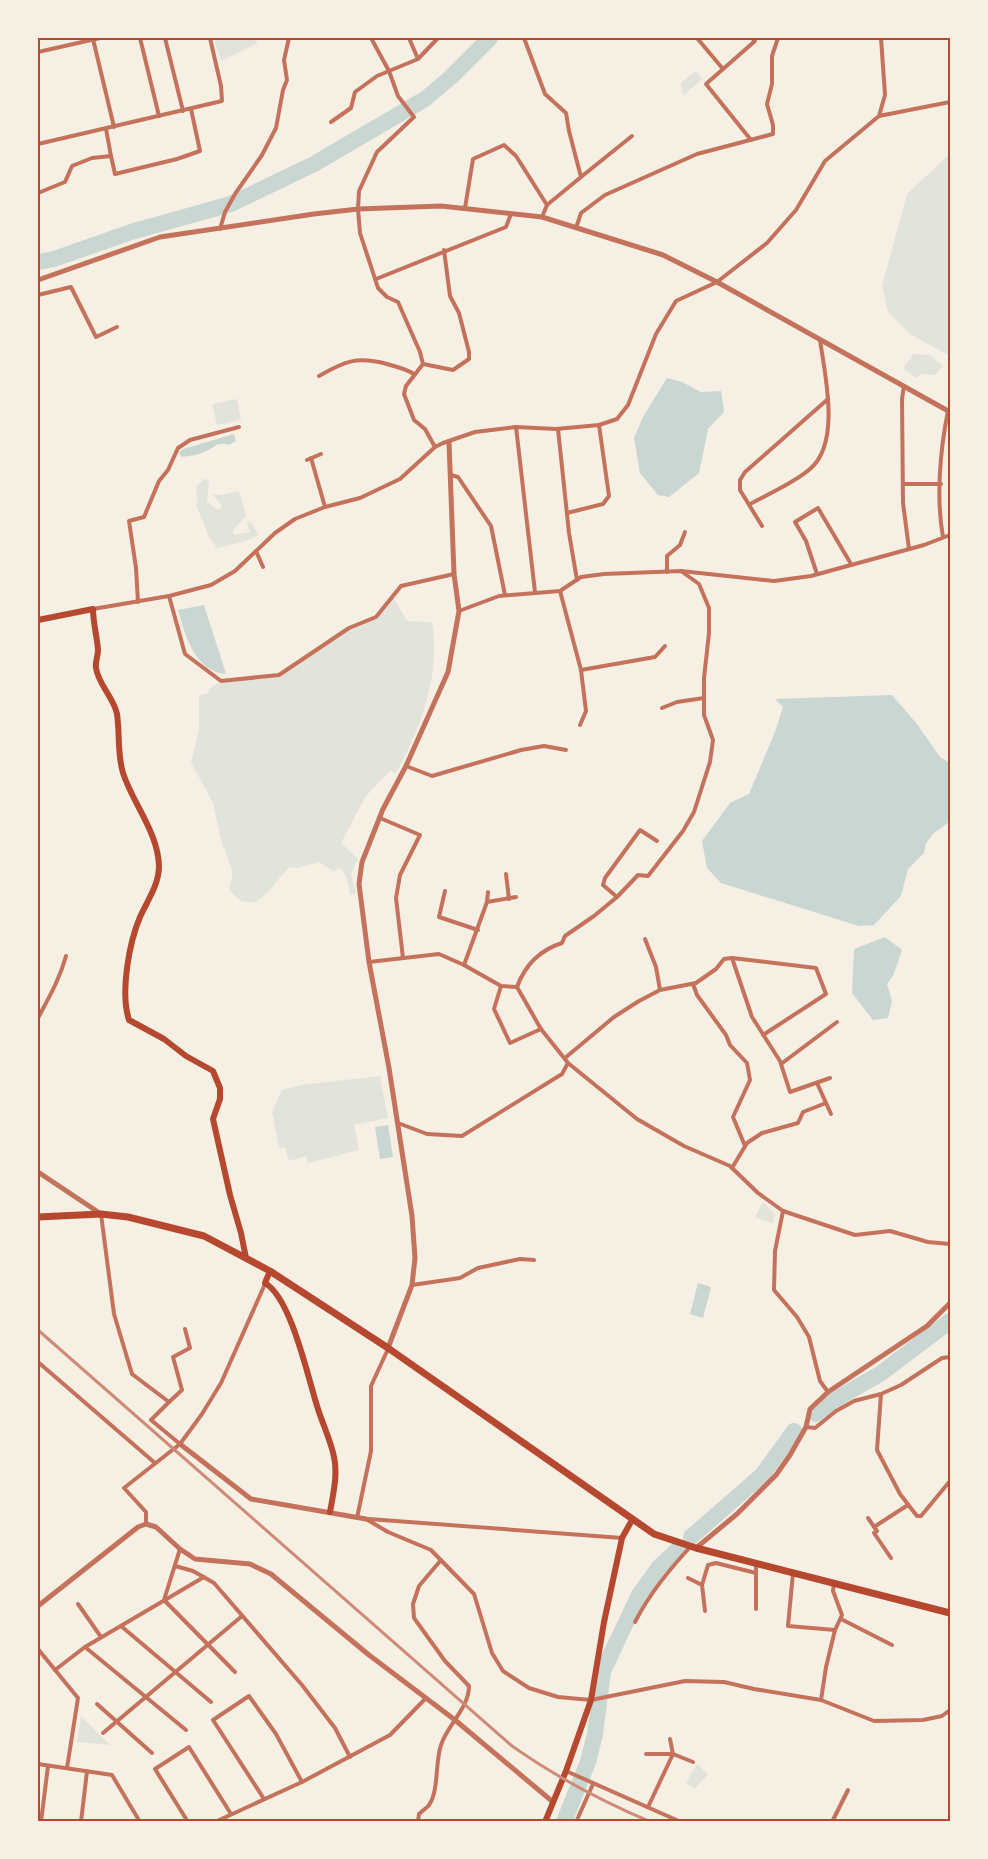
<svg xmlns="http://www.w3.org/2000/svg" width="988" height="1859" font-family="'Golos Text',sans-serif">
	<rect width="100%" height="100%" fill="#f6efe4"/>
	<g fill="#e2e4dc">
		<polygon points="214,38 252,38 258,43 221,61"/>
		<polygon points="696,71 702,79 683,96 681,83"/>
		<polygon points="950,154 950,356 910,334 888,312 882,286 907,194"/>
		<polygon points="913,354 930,355 943,366 935,375 922,374 916,378 903,369"/>
		<polygon points="237,399 241,420 217,425 212,404"/>
		<polygon points="204,479 209,480 207,502 218,510 222,506 212,494 221,495 239,491 246,516 233,530 234,535 250,532 247,523 250,521 259,535 246,541 217,548 209,537 196,505 198,502 196,487"/>
		<path d="M393 596 407 621 432 622C441 674 421 728 396 773L390 771 366 796 341 843 358 859 351 874 356 893 350 895 346 875 340 868 333 871 319 862 297 868 289 867 266 894 254 903 241 901 229 890 232 878V870L221 840 213 803 191 762 199 731V696L208 693 209 689 221 681 279 675 349 628 376 617Z"/>
		<polygon points="380,1076 388,1118 354,1125 359,1150 308,1163 306,1156 289,1161 285,1147 279,1148 272,1112 282,1090 301,1085"/>
		<polygon points="763,1202 775,1214 773,1224 755,1217"/>
		<polygon points="81,1715 81,1716 110,1745 77,1742"/>
		<polygon points="697,1764 708,1774 695,1789 686,1783"/>
	</g>
	<g fill="#c9d6d2">
		<polygon points="667,378 682,382 701,392 721,391 724,412 708,429 699,473 669,497 658,495 640,473 634,438 643,417"/>
		<path d="M234 434 236 441 229 445C218 441 215 447 206 451 199 455 189 456 181 457L179 452 183 449Z"/>
		<path d="M204 605 226 674C195 672 185 635 178 610Z"/>
		<polygon points="892,695 917,724 940,757 950,763 950,821 933,834 926,843 924,853 908,869 901,896 874,925 859,926 721,883 707,868 702,841 730,803 749,794 775,732 783,707 775,699"/>
		<polygon points="885,937 902,950 893,976 887,984 892,1001 888,1018 873,1020 852,993 854,949"/>
		<polygon points="388,1125 393,1157 380,1159 375,1127"/>
		<polygon points="698,1283 711,1287 703,1318 690,1314"/>
	</g>
	<g fill="none" stroke-linecap="round" stroke-linejoin="round">
		<g stroke="#c9d6d2" stroke-width="16">
			<polyline points="38,262 54,259 131,232 231,204 314,164 425,99 451,77 490,38"/>
			<polyline points="816,1414 834,1400 880,1374 950,1321"/>
			<polyline points="691,1537 762,1475 794,1431"/>
			<polyline points="564,1822 588,1762 595,1734 603,1671 639,1595 659,1567 678,1549"/>
		</g>
		<g stroke="#c5725c" stroke-width="4">
			<polyline points="140,38 159,116"/>
			<polyline points="165,38 183,111"/>
			<polyline points="371,38 389,71 398,96 414,117 377,152 359,191 358,209 360,233 378,288 387,297 398,302 420,352 423,364"/>
			<polyline points="409,38 418,59"/>
			<polyline points="524,38 545,94 566,113 569,131 581,177 547,205"/>
			<polyline points="697,38 723,69"/>
			<polyline points="93,39 114,127"/>
			<polyline points="38,52 100,38"/>
			<polyline points="879,116 885,95 881,38"/>
			<polyline points="331,122 351,108 355,92 377,76 418,59 438,38"/>
			<polyline points="751,140 706,84 755,41 752,38"/>
			<polyline points="38,144 222,101 221,86 210,38"/>
			<polyline points="111,156 115,174 177,159 200,151 191,109"/>
			<polyline points="581,177 632,136"/>
			<polyline points="38,193 65,182 72,166 92,158 111,156 106,129"/>
			<polyline points="465,208 473,159 504,145 516,156 547,205 542,217"/>
			<polyline points="576,228 581,213 605,195 697,154 773,134 773,125 767,104 772,84 772,56 778,38"/>
			<polyline points="220,229 225,212 235,194 262,155 276,128 283,90 287,80 284,60 289,38"/>
			<polyline points="376,279 506,227 511,214"/>
			<polyline points="38,295 71,287 96,337 117,327"/>
			<path d="M319 376C345 361 357 356 387 364 397 367 406 369 414 374"/>
			<polyline points="904,386 902,399 903,503 909,549"/>
			<polyline points="516,427 535,592"/>
			<polyline points="558,429 569,533 577,580"/>
			<polyline points="435,447 425,429 414,420 404,394 406,386 423,364 453,370 469,359 469,352 459,313 450,296 444,250"/>
			<polyline points="311,458 325,507"/>
			<polyline points="307,460 321,454"/>
			<polyline points="451,475 458,477 491,526 505,595"/>
			<polyline points="903,484 941,484"/>
			<path d="M750 504C768 494 794 483 810 469 841 443 825 375 820 340"/>
			<polyline points="567,513 603,504 609,496 599,425"/>
			<polyline points="762,526 740,490 740,480 745,472 828,399"/>
			<path d="M943 537C936 499 940 450 948 411"/>
			<polyline points="256,551 263,567"/>
			<polyline points="667,572 667,556 680,545 685,532"/>
			<polyline points="817,574 806,541 795,522 818,508 851,564"/>
			<polyline points="560,591 581,670 586,711 580,725"/>
			<polyline points="169,596 185,654 221,681 279,675 349,628 376,617 401,586 454,574"/>
			<polyline points="138,602 136,568 129,521 144,517 159,481 168,470 178,448 190,440 239,427"/>
			<polyline points="93,609 169,596 211,585 235,571 275,533 295,519 325,507 360,498 400,479 435,447 443,443 475,432 516,427 556,429 599,425 617,419 628,405 656,334 676,301 717,282 767,243 796,210 825,161 879,116 950,102"/>
			<polyline points="459,611 499,596 560,591 581,577 604,574 681,571 774,581 811,576 924,545 950,535"/>
			<polyline points="581,670 655,657 665,646"/>
			<polyline points="662,708 677,702 704,698"/>
			<polyline points="406,766 432,776 521,750 544,746 566,750"/>
			<polyline points="380,818 420,835 400,875 396,898 403,958"/>
			<polyline points="506,874 509,899"/>
			<polyline points="445,891 439,917 478,930"/>
			<polyline points="617,897 603,885 605,878 640,830 657,841"/>
			<polyline points="487,902 488,892"/>
			<polyline points="645,939 656,967 660,990"/>
			<polyline points="732,958 752,1017 780,1061 790,1092 830,1078"/>
			<polyline points="369,962 439,954 464,965 501,986 517,987 541,1029 568,1063 637,1119 684,1146 730,1166 758,1193 783,1211 855,1235 890,1231 928,1242 950,1244"/>
			<polyline points="464,965 487,902 516,897"/>
			<polyline points="693,984 697,995 726,1035 730,1045 747,1063 750,1080 733,1117 745,1146"/>
			<polyline points="501,986 494,1009 510,1043 541,1029"/>
			<path d="M517 987C525 965 540 950 562 943L565 936 594 916 617 897 638 875 648 876 683 831 694 812 710 762 713 740 704 715V678L709 633V608L699 584 681 571"/>
			<path d="M38 1018C49 997 59 981 66 956"/>
			<polyline points="565,1058 614,1017 639,1001 660,990 696,983 716,969 724,959 732,958 816,968 826,994 763,1035"/>
			<polyline points="781,1064 837,1022"/>
			<polyline points="817,1083 831,1114"/>
			<polyline points="398,1123 427,1134 462,1136 562,1074 568,1063"/>
			<polyline points="732,1168 747,1143 762,1133 798,1123 803,1112 826,1103"/>
			<polyline points="783,1211 775,1251 774,1290 797,1317 809,1337 820,1381 828,1392"/>
			<polyline points="101,1214 114,1314 132,1374 169,1402 151,1420 180,1444"/>
			<polyline points="412,1285 460,1278 478,1268 520,1259 534,1260"/>
			<polyline points="38,1362 155,1463"/>
			<polyline points="881,1394 877,1450 900,1494 917,1516 921,1516 950,1481"/>
			<polyline points="169,1402 182,1390 173,1357 190,1348 185,1329"/>
			<polyline points="806,1427 815,1428 836,1411 854,1401 881,1394 901,1385 942,1358 950,1357"/>
			<polyline points="357,1518 371,1451 371,1386 388,1349"/>
			<polyline points="868,1518 877,1531 874,1533 891,1558"/>
			<polyline points="366,1519 388,1532 431,1550 474,1594 492,1653 503,1671 529,1688 558,1697 591,1700 685,1681 724,1682 754,1689 821,1700 826,1667 835,1630 842,1615 833,1591 834,1582"/>
			<polyline points="369,1519 622,1538"/>
			<polyline points="146,1524 146,1512 124,1488 180,1444 202,1414 221,1383 265,1284"/>
			<polyline points="874,1527 908,1505"/>
			<polyline points="180,1549 164,1600 235,1672"/>
			<polyline points="756,1563 756,1609"/>
			<polyline points="175,1566 193,1571 214,1583 302,1685 335,1728 350,1757"/>
			<polyline points="793,1573 788,1626 835,1630"/>
			<polyline points="688,1578 702,1585"/>
			<polyline points="78,1604 101,1637"/>
			<polyline points="705,1611 702,1585 708,1565 716,1563 756,1573"/>
			<polyline points="841,1619 892,1645"/>
			<path d="M635 1622C650 1593 669 1570 691 1546"/>
			<polyline points="121,1626 211,1702"/>
			<polyline points="85,1647 186,1730"/>
			<polyline points="38,1649 78,1698 67,1768"/>
			<polyline points="55,1670 85,1647 204,1577"/>
			<polyline points="821,1700 874,1721 923,1720 942,1716 950,1710"/>
			<polyline points="97,1704 152,1753"/>
			<polyline points="103,1733 242,1616"/>
			<polyline points="646,1754 673,1754 693,1762"/>
			<polyline points="38,1764 112,1775 140,1822"/>
			<polyline points="566,1771 681,1822"/>
			<polyline points="264,1799 213,1720 249,1696 276,1734 302,1782"/>
			<polyline points="648,1807 673,1754 670,1739"/>
			<polyline points="41,1822 48,1766"/>
			<polyline points="81,1822 87,1771"/>
			<polyline points="188,1822 155,1769 189,1747 231,1814"/>
			<polyline points="215,1822 302,1782 390,1735 426,1698"/>
			<path d="M418 1822 419 1814C422 1811 427 1808 429 1805 439 1791 435 1762 441 1745 448 1724 469 1708 469 1686L445 1661 414 1618 413 1604 419 1586 441 1560"/>
			<polyline points="576,1822 593,1784"/>
			<polyline points="832,1822 848,1790"/>
		</g>
		<g stroke="#c5725c" stroke-width="5">
			<polyline points="38,280 160,237 314,214 358,209 441,206 542,217 663,255 717,282 950,412"/>
			<polyline points="38,1172 101,1214"/>
			<polyline points="388,1348 412,1285 415,1258 412,1216 389,1068 369,962 359,884 362,862 383,809 406,766 448,672 459,611 454,574 449,442"/>
			<polyline points="180,1444 251,1499 366,1519"/>
			<polyline points="696,1548 737,1514 776,1475 790,1455 806,1427 810,1409 828,1392 927,1326 950,1303"/>
			<polyline points="38,1606 138,1527 146,1524 156,1527 180,1549 195,1559 250,1564 271,1574 369,1655 455,1720 553,1802"/>
		</g>
		<g stroke="#b5482f" stroke-width="6">
			<path d="M38 620 93 609C93 623 97 636 98 650 98 656 95 662 96 668 98 684 114 698 117 714 120 734 117 753 123 773 133 804 158 832 159 866 159 885 147 901 140 917 129 943 120 993 129 1020L164 1039 186 1056 213 1071 220 1088V1099L213 1119 230 1195 241 1233 246 1258"/>
			<path d="M270 1271 265 1283C292 1299 308 1379 318 1409 323 1425 331 1441 334 1457 338 1474 333 1495 330 1512"/>
			<polyline points="545,1822 566,1771 591,1700 604,1622 622,1538 632,1520"/>
		</g>
		<polyline stroke="#b5482f" stroke-width="7" points="38,1217 101,1214 128,1217 204,1236 270,1271 388,1348 654,1534 696,1548 950,1613"/>
		<path stroke="#cf8b77" stroke-width="3" d="M38 1330 512 1746C556 1777 601 1801 651 1822"/>
	</g>
	<rect width="988" height="1859" fill="none" stroke="#f6efe4" stroke-width="78"/>
	<rect x="39" y="39" width="910" height="1781" fill="none" stroke="#b5482f" stroke-width="2"/>
</svg>
